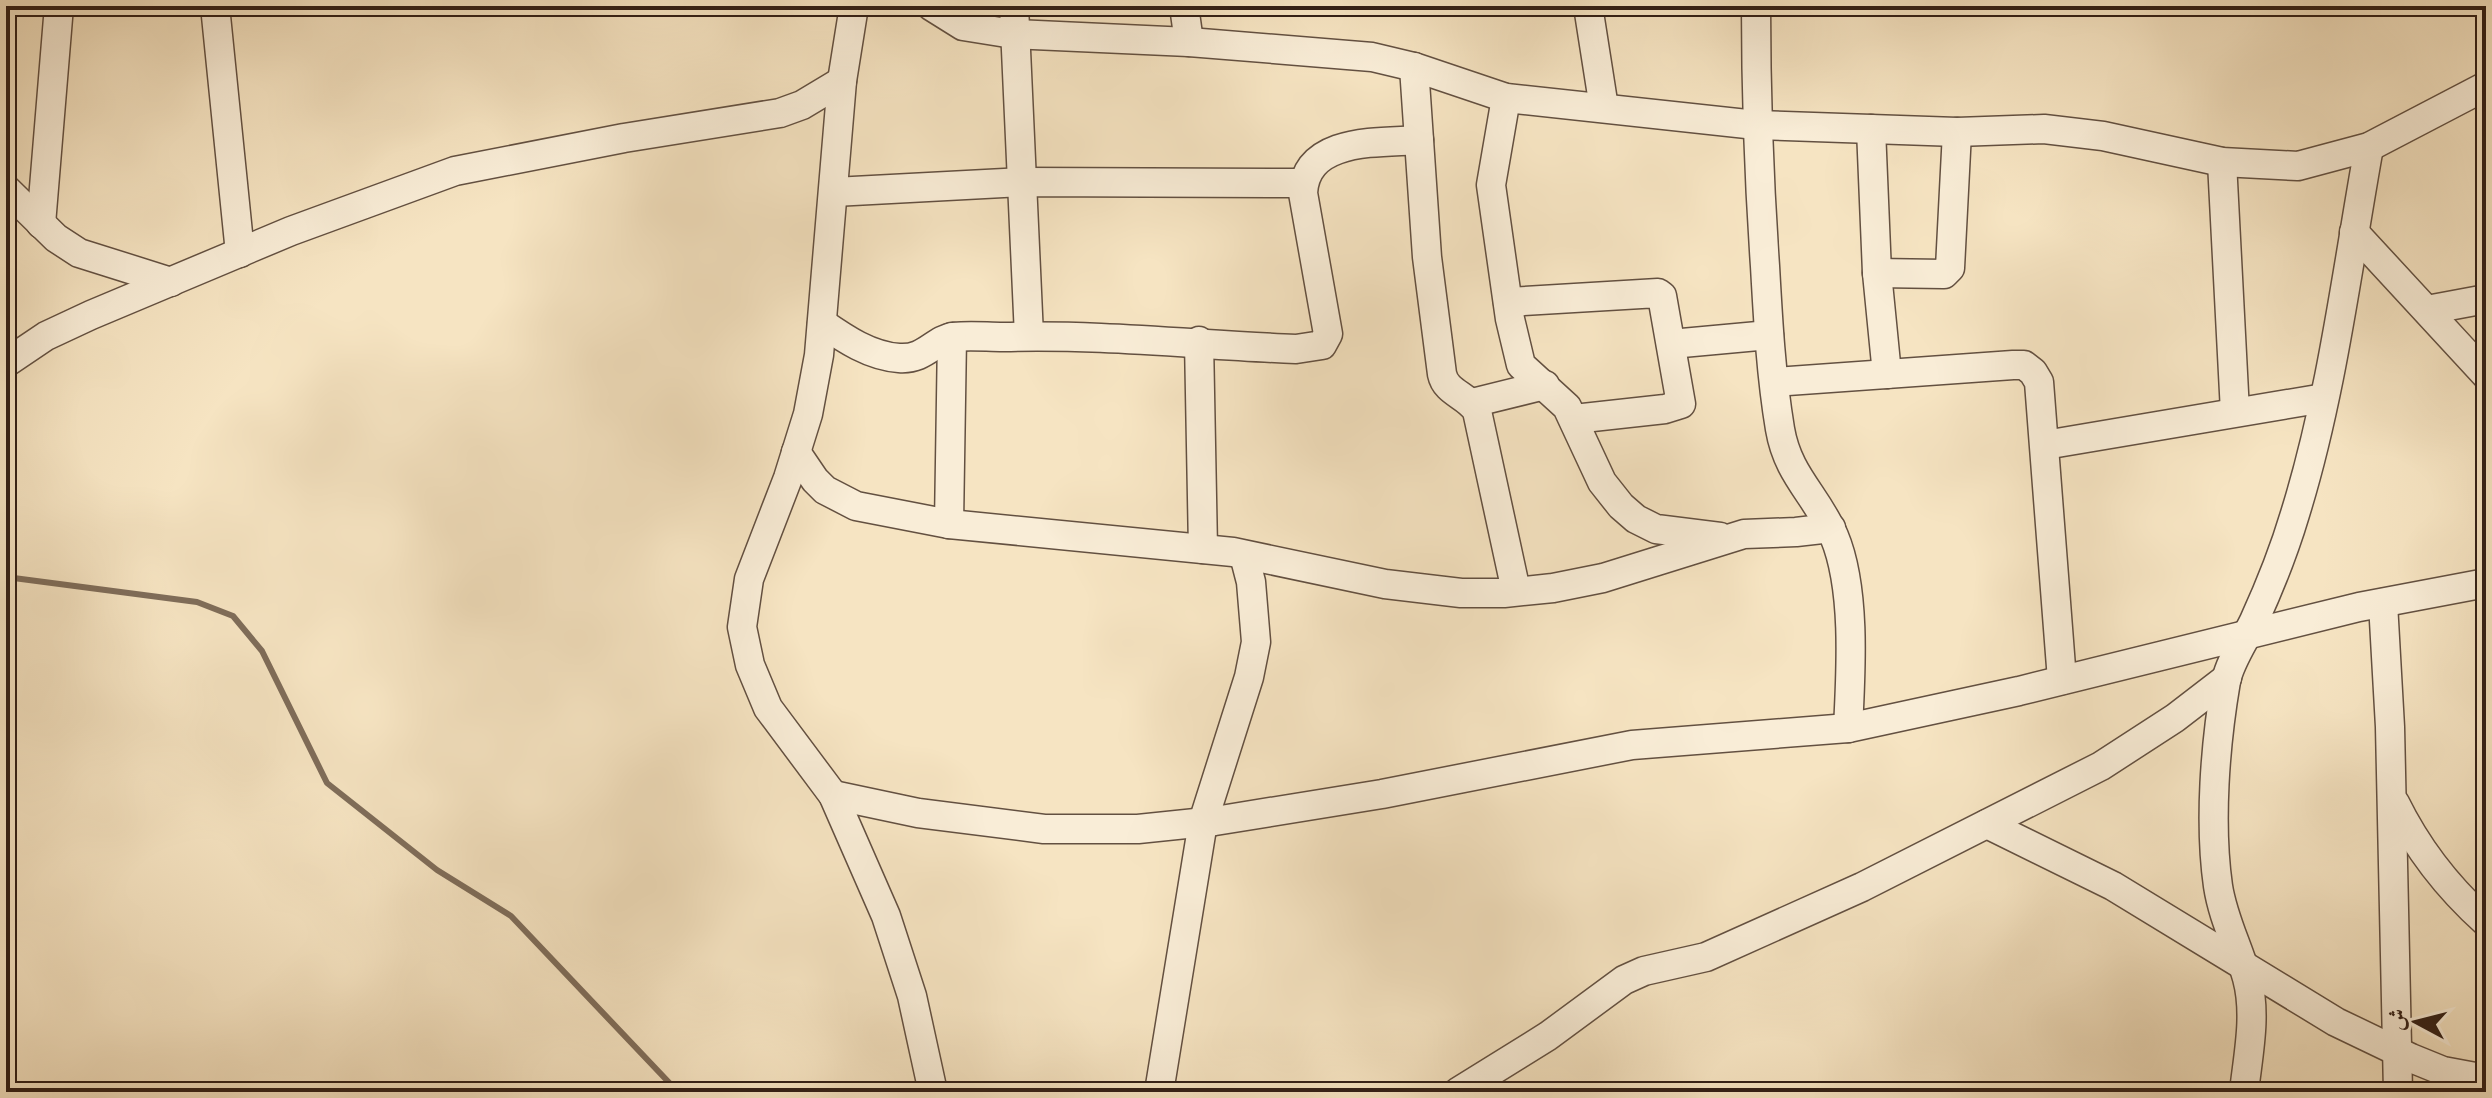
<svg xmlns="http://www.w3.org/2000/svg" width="2492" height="1098" font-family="'Libre Bodoni',Amiri,serif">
	<rect width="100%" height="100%" fill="#f6e4c2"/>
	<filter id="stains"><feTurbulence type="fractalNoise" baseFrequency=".0025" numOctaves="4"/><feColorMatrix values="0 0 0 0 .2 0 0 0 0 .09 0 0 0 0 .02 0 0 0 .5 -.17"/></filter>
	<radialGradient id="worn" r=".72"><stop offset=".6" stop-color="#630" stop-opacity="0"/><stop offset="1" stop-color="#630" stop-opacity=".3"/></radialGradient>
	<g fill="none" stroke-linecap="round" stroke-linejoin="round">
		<polyline stroke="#7f6d5a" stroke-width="6" points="6,577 197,602 233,616 262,651 327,783 437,870 511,916 678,1092"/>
		<g stroke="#635041" stroke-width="31">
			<g id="minor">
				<polyline points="215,6 240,253"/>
				<polyline points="854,6 842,81 819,355 808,414 788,478 749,579 742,627 750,665 768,708 833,795 886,916 912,996 933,1092"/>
				<polyline points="931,6 963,26 1013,34 1189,42 1372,57 1414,67 1506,98 1756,125 1957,132 2044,129 2103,136 2222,162 2298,166 2369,147 2486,86"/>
				<polyline points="1014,6 1029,336"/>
				<polyline points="1184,6 1189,42"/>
				<polyline points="1588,6 1604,108"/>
				<path d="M1756 6C1756 93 1759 179 1765 266 1768 320 1771 375 1780 429 1788 476 1816 494 1834 536 1856 588 1851 671 1848 728"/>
				<path d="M1414 67 1427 257 1442 374C1446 393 1467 395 1477 411L1516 591"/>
				<polyline points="1506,98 1491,185 1510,319 1521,365 1567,407 1602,482 1621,506 1636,519 1656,529 1720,537"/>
				<polyline points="1871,129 1877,273 1887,374"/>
				<polyline points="2222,162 2235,412"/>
				<polyline points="6,189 56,238 79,253 171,282"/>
				<polyline points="834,192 1022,182 1303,183"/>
				<polyline points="41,224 59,6"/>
				<polyline points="2354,232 2486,375"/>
				<polyline points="1877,273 1944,274 1950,268 1957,132"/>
				<polyline points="1508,302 1658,293 1662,296 1681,404 1665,409 1574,419"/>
				<polyline points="2427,310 2486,299"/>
				<path d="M822 323C845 339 870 356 899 358 926 360 934 339 954 337 970 335 987 337 1003 337 1101 334 1198 345 1296 349L1322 345 1328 334 1303 193C1306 137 1379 143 1419 140"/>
				<polyline points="1199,341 1203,549"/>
				<polyline points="1671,344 1769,335"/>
				<polyline points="6,363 46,336 91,315 291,231 455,171 624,138 780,113 802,105 842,81"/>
				<polyline points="1775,382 2013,365 2024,365 2033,372 2039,382 2062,680"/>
				<polyline points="1472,403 1545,385"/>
				<polyline points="2045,445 2324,398"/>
				<polyline points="796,452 815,480 825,490 856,506 949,524 1233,552 1385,584 1461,593 1504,593 1553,588 1603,578 1744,534 1796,532 1831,528"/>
				<polyline points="949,524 952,337"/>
				<polyline points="2383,603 2390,727 2398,1092"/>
				<polyline points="833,795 918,813 1044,829 1138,829 1215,821 1382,794 1632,745 1848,728 2019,691 2359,607 2486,583"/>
				<path d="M2395 803C2418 850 2447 887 2486 922"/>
				<polyline points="1987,824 2113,886 2336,1022 2411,1058 2443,1071 2486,1079"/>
				<polyline points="1159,1092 1203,822 1249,677 1256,642 1251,582 1244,555"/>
				<polyline points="1458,1092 1548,1036 1624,980 1644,971 1706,957 1862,887 2101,766 2175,718 2227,678"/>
				<path d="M2244 1092C2248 1055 2257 1015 2247 978 2238 946 2223 919 2218 886 2209 823 2215 745 2226 681 2230 661 2245 640 2254 621 2270 586 2284 551 2295 514 2332 395 2347 269 2369 147"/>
			</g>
		</g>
		<use href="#minor" stroke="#f9edd7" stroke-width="28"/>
	</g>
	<rect width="2492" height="1098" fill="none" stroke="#f6e4c2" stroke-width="32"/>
	<rect x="8" y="8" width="2476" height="1082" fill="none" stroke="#321f16" stroke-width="4"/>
	<rect x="16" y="16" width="2460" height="1066" fill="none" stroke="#321f16" stroke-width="2"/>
	<g transform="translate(2416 1022) rotate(277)" stroke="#f9edd7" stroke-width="6" paint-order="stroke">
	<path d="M0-6L14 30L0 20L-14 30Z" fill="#321f16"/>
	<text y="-12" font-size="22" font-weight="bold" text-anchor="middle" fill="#321f16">ش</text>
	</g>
	<rect width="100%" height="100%" filter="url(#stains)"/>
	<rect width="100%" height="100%" fill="url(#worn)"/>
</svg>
